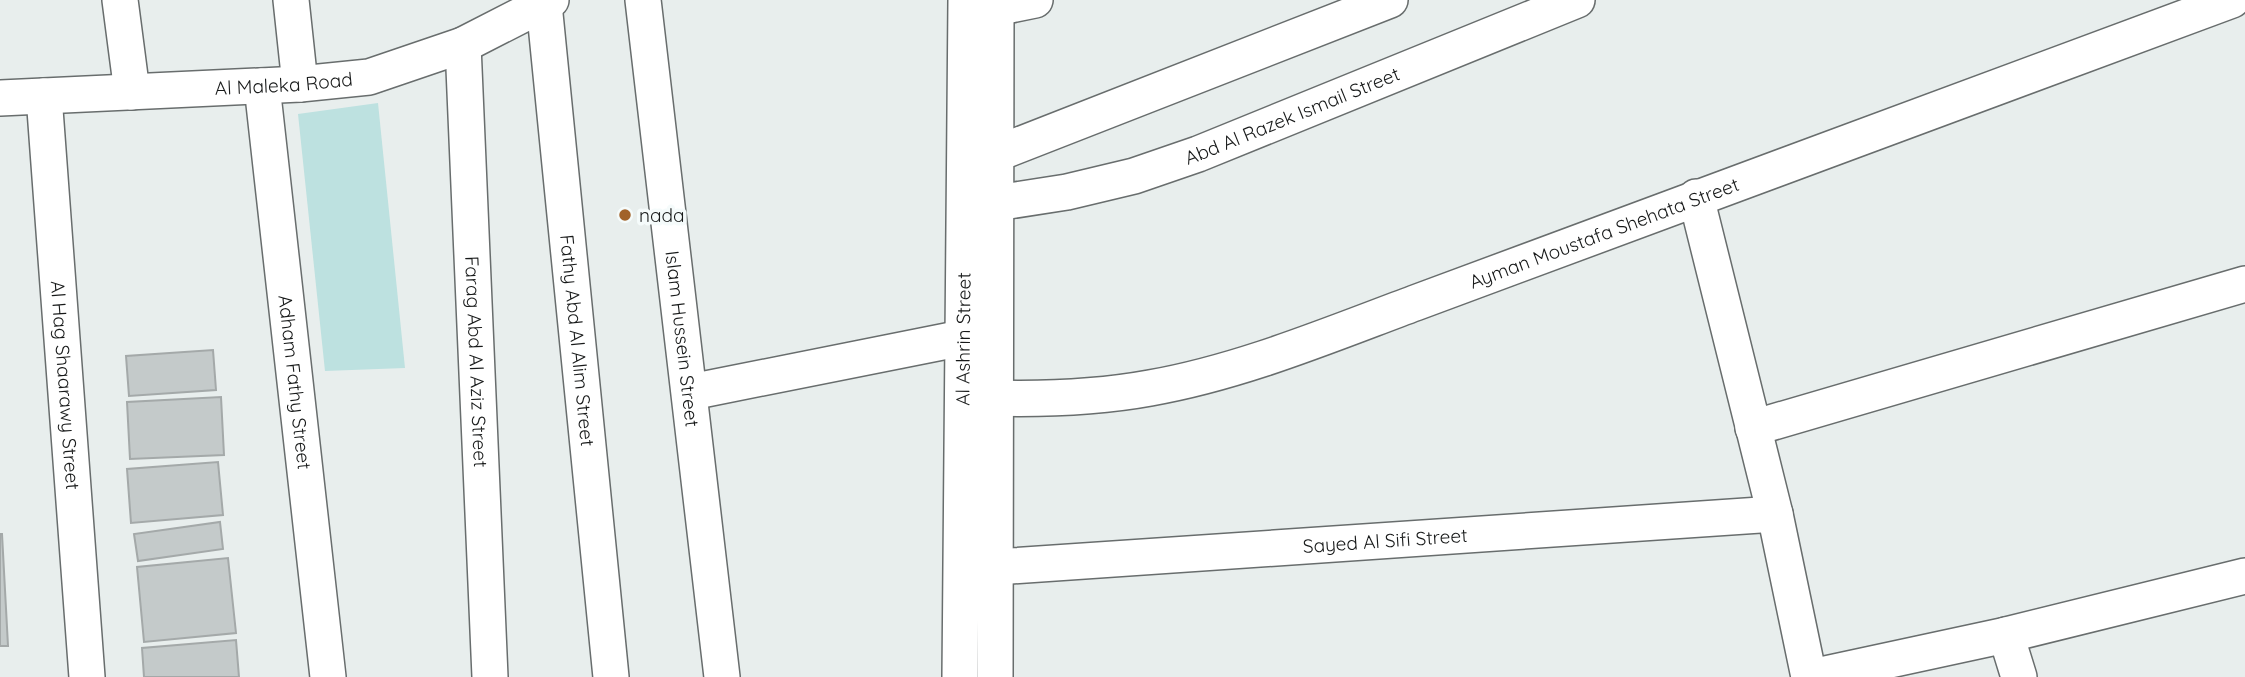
<svg xmlns="http://www.w3.org/2000/svg" width="2245" height="677" font-family="Quicksand,sans-serif">
	<rect width="100%" height="100%" fill="#e8eeed"/>
	<polygon fill="#bde1e0" points="378,103 405,368 325,371 298,114"/>
	<g fill="#c4caca" stroke="#a4a9a9" stroke-width="2">
		<polygon points="213,350 216,390 129,396 126,356"/>
		<polygon points="221,397 224,455 130,459 127,402"/>
		<polygon points="218,462 223,515 131,523 127,469"/>
		<polygon points="220,522 223,549 138,561 134,534"/>
		<polygon points="0,534 2,534 8,646 0,646"/>
		<polygon points="228,558 236,633 144,642 137,567"/>
		<polygon points="236,640 239,677 144,677 142,648"/>
	</g>
	<g fill="none" stroke-linecap="round" stroke-linejoin="round">
		<g stroke="#686d6d" stroke-width="38">
			<g id="minor">
				<polyline points="120,0 132,92"/>
				<polyline points="291,0 300,84"/>
				<path id="s1" d="M643 0 722 677"/>
				<path id="s2" d="M544 4 611 677"/>
				<polyline points="973,6 996,8 1035,0"/>
				<path id="s3" d="M463 45 490 677"/>
				<path id="s4" d="M262 86 328 677"/>
				<path id="s5" d="M44 96 87 677"/>
				<path id="s6" d="M0 98 300 84 369 77 463 45 551 0"/>
				<polyline points="996,154 1390,0"/>
				<polyline points="1696,197 1775,514 1809,677"/>
				<path id="s7" d="M996 203 1067 192 1134 176 1198 154 1577 0"/>
				<polyline points="691,392 962,338"/>
				<path id="s8" d="M963 397C1025 400 1090 399 1150 388 1241 372 1329 335 1415 303L2232 0"/>
				<polyline points="1753,428 2245,284"/>
				<path id="s9" d="M996 567 1775 514"/>
				<polyline points="2006,635 2019,677"/>
				<path id="s10" d="M960 677 966 0"/>
				<polyline points="995,677 996,0"/>
				<polyline points="1811,677 2006,635 2245,576"/>
			</g>
		</g>
		<use href="#minor" stroke="#fff" stroke-width="35"/>
	</g>
	<circle fill="#a16229" stroke="#f5fbfb" stroke-width="2.5" cx="625" cy="215" r="7"/>
	<g text-anchor="middle" dominant-baseline="central" stroke-width="7" stroke-linejoin="round" paint-order="stroke">
		<g font-size="19" fill="#171919" stroke="#f5fbfb">
			<text stroke="none"><textPath href="#s6" startOffset="284">Al Maleka Road</textPath></text>
			<text stroke="none"><textPath href="#s7" startOffset="310">Abd Al Razek Ismail Street</textPath></text>
			<text stroke="none"><textPath href="#s8" startOffset="668">Ayman Moustafa Shehata Street</textPath></text>
			<text stroke="none"><textPath href="#s1" startOffset="341">Islam Hussein Street</textPath></text>
			<text stroke="none"><textPath href="#s10" startOffset="338">Al Ashrin Street</textPath></text>
			<text stroke="none"><textPath href="#s2" startOffset="338">Fathy Abd Al Alim Street</textPath></text>
			<text stroke="none"><textPath href="#s3" startOffset="317">Farag Abd Al Aziz Street</textPath></text>
			<text stroke="none"><textPath href="#s4" startOffset="298">Adham Fathy Street</textPath></text>
			<text stroke="none"><textPath href="#s5" startOffset="290">Al Hag Shaarawy Street</textPath></text>
			<text stroke="none"><textPath href="#s9" startOffset="390">Sayed Al Sifi Street</textPath></text>
		</g>
		<g font-size="19" fill="#171919" stroke="#f5fbfb" text-anchor="start">
			<text x="639" y="215">nada</text>
		</g>
	</g>
</svg>
